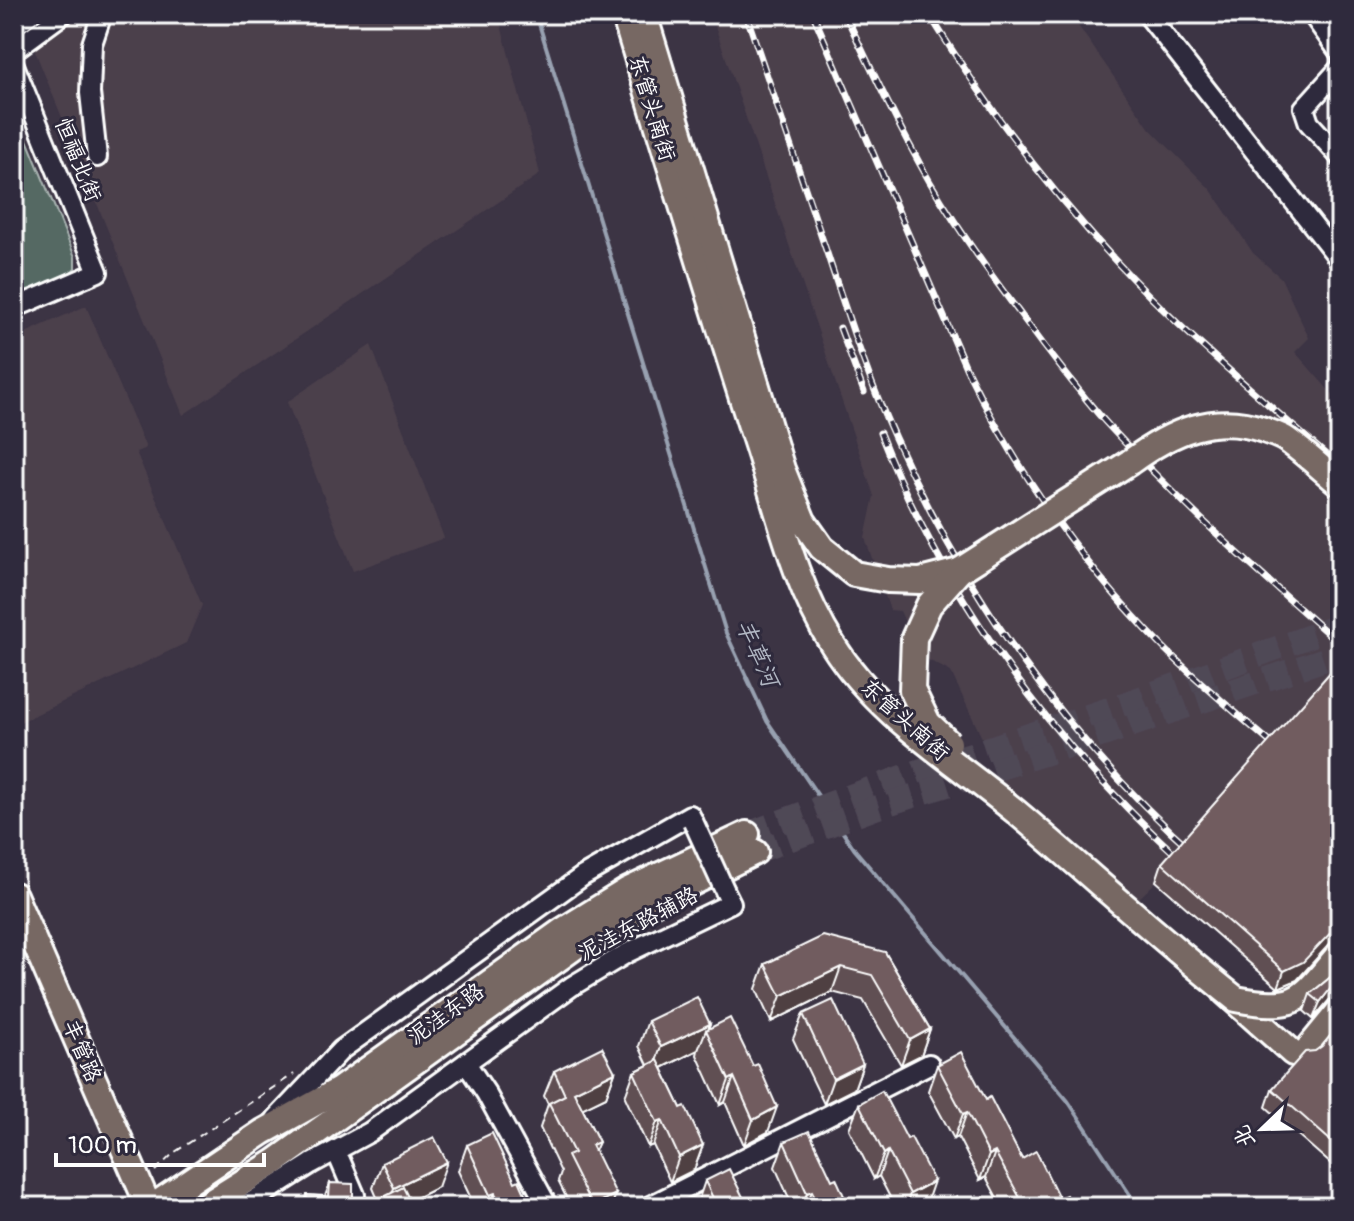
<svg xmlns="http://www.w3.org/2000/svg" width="1354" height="1221" font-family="Pangolin,'LXGW WenKai TC',sans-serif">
	<rect width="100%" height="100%" fill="#3c3444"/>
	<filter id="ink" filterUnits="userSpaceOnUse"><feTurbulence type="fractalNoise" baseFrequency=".0125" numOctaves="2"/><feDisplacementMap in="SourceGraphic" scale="16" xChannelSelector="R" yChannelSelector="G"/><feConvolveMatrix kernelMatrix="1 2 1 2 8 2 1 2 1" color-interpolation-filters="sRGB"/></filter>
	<g filter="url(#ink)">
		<g fill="#4c404c">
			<polygon points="20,14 498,14 540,174 183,415"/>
			<polygon points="711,14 1070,14 1150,129 1211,190 1253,253 1281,278 1309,338 1295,352 1340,403 1340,1172 1329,1033 1157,881 1134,903 1006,789 951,672 921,656 900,611 890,610 865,538 874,496"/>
			<polygon points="86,306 146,448 136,452 202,605 186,643 14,725 14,338"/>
			<polygon points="371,345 444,538 353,571 287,402"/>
		</g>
		<polygon fill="#546964" stroke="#aab4b2" stroke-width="2" points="14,108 75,257 75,268 68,275 14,299"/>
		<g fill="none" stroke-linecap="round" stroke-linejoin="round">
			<polyline stroke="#98a1b1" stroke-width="4" points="536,14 726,633 767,721 855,850 1068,1101 1138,1207"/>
			<g stroke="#504857" stroke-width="24" stroke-dasharray="24 12" stroke-linecap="butt">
				<polyline points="747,834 919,771 1124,704 1340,625"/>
				<polyline points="755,852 878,807 1097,737 1340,654"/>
			</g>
			<g stroke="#fff" stroke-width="24">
				<g id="minor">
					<polyline points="1147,14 1340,260"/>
					<polyline points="1312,14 1340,53"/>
					<polyline points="14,26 30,14"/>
					<polyline points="14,50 63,14"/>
					<polyline points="14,65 98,272 14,308"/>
					<polyline points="1340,68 1304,108 1309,123 1340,157"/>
					<polyline points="97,157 90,93 92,44 102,14"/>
					<polyline points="466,1063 486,1093 548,1207"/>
					<polyline points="276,1119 341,1050 583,876 690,815 693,821"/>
					<polyline points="340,1160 355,1195 355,1207"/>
					<polyline points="243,1207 311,1164 370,1132 572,986 627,953 731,903 725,891"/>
					<polyline points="648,1207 929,1064"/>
				</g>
			</g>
			<g stroke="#fff" stroke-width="30">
				<g id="major">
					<polyline points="14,895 149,1207"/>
					<polyline points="1225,992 1293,1053 1304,1054 1340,1010"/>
					<polyline points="152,1207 263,1132 339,1090 562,931 628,890 747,834"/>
					<polyline points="203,1207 275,1162 576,946 652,903 755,852"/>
				</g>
			</g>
			<g stroke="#fff" stroke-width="2" stroke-dasharray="8 6" stroke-linecap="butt">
				<polyline points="155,1171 175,1152 294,1074"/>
				<polyline points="109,1207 124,1199"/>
			</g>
			<use href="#minor" stroke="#2f2a3d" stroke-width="18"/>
			<use href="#major" stroke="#776864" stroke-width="24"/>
			<g stroke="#fff" stroke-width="7">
				<g id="rail">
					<path d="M746 14C773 95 801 175 828 256 848 317 868 379 895 438 966 596 1068 742 1199 857"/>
					<path d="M813 14 967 370C1017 472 1083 566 1163 647 1201 685 1245 720 1286 756"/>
					<path d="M845 14C872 71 899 128 930 182 964 240 1005 294 1045 347 1066 374 1087 402 1110 427 1182 505 1261 575 1340 644"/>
					<path d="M929 14C996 122 1075 225 1167 313 1223 367 1282 416 1340 467"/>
					<polyline points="840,328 864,392"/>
					<path d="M880 433C945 599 1056 748 1188 866"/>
					<polyline points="1298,944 1340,981"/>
					<polyline points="1290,955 1340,999"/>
				</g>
			</g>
			<use href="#rail" stroke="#2f2a3d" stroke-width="4" stroke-dasharray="12" stroke-linecap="butt"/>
			<g stroke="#fff" stroke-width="24" stroke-linecap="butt">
				<polyline id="minor-bridge" points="693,821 725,891"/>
			</g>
			<g stroke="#fff" stroke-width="30" stroke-linecap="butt">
				<g id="major-bridge">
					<path d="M624 14C667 157 710 300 756 442 778 509 794 584 833 645 877 715 952 759 1015 811 1089 873 1160 939 1236 999 1300 1011 1301 999 1340 953"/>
					<polyline points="644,14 782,469 803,521 822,548 854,574 888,580 920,581 959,571"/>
					<path d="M949 743 928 723 912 690 914 638 929 605 959 571 1130 462C1171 432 1213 412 1264 430 1271 433 1280 435 1287 440 1305 453 1322 469 1340 484"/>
				</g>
			</g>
			<use href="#minor-bridge" stroke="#2f2a3d" stroke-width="18"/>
			<use href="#major-bridge" stroke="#776864" stroke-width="24"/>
		</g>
		<g fill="#614f52" stroke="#fff" stroke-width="2">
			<polygon points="1162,863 1334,939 1297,980 1278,988 1156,881"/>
			<polygon points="885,952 930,1029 921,1055 901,1065 863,1000 832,992 771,1022 756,989 765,964"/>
			<polygon points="1340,967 1340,996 1329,1000 1313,1019 1304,1011 1310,994 1333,975"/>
			<polygon points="803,1014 863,1064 854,1089 824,1104 793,1039"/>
			<polygon points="648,1021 708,1028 768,1132 744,1145 725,1102 720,1105 697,1055 698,1050 662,1068 681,1108 703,1145 694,1170 670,1182 653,1145 648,1147 625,1097 634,1072 648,1065 639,1046"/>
			<polygon points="1340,1024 1340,1172 1266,1107 1272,1089 1322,1046"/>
			<polygon points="937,1065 986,1100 1022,1159 1059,1198 1072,1207 1002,1207 986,1177 980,1180 958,1137 954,1139 928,1091"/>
			<polygon points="554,1071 615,1072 606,1097 582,1108 599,1142 595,1151 611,1207 571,1207 558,1181 561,1172 540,1128 548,1104 544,1096"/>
			<polygon points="859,1104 925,1207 895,1207 879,1176 874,1179 849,1129"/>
			<polygon points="784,1142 832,1180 849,1207 793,1207 775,1167"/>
			<polygon points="467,1145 531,1207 475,1207 458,1171"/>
			<polygon points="382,1163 438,1187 410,1201 413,1207 377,1207 379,1202 373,1188"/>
			<polygon points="705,1181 748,1207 696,1207"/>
			<polygon points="330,1183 353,1207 303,1207 307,1195 325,1196"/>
		</g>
		<g fill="#4f4042" stroke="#fff" stroke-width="2">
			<polygon points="1340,923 1340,939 1334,939 1297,980 1278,988 1284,971"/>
			<polygon points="841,967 832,992 771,1022 781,996"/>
			<polygon points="1340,981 1340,996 1329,1000 1313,1019 1320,1002 1335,983"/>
			<polygon points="710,1024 707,1032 706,1030 698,1050 652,1073 661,1047"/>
			<polygon points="930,1029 921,1055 901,1065 910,1040"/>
			<polygon points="863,1064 854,1089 824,1104 833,1079"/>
			<polygon points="615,1072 606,1097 565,1117 574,1092"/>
			<polygon points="734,1077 725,1102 720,1105 729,1080"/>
			<polygon points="777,1107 768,1132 744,1145 753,1120"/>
			<polygon points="967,1112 958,1137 954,1139 963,1114"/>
			<polygon points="662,1120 653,1145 648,1147 657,1122"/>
			<polygon points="703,1145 694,1170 670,1182 679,1157"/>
			<polygon points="888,1151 879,1176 874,1179 884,1154"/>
			<polygon points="995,1152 986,1177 980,1180 989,1155"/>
			<polygon points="447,1162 438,1187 398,1207 387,1207 394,1188"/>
			<polygon points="934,1181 925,1207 906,1207 910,1194"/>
			<polygon points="812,1191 806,1207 802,1207 807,1193"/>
			<polygon points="495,1193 490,1207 486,1207 490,1195"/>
			<polygon points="616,1194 611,1207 591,1207 592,1206"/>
		</g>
		<g fill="#715c5f" stroke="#fff" stroke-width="2">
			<polygon points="1340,661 1340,923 1303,962 1284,971 1162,863"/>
			<polygon points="823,936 885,952 930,1029 910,1040 872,975 841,967 781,996 765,964"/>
			<polygon points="1340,967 1340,981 1335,983 1320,1002 1310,994 1333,975"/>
			<polygon points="697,997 710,1024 661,1047 648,1021"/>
			<polygon points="833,1000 863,1064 833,1079 803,1014"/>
			<polygon points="730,1018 753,1066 758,1064 777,1107 753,1120 734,1077 729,1080 706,1030"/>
			<polygon points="1340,1024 1340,1149 1272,1089 1305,1052 1315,1051 1322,1046"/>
			<polygon points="602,1047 615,1072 574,1092 599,1142 592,1145 616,1194 592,1206 567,1156 574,1153 549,1103 565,1095 554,1071"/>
			<polygon points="961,1052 986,1100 990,1097 1022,1159 1036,1151 1059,1198 1066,1195 1072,1207 1025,1207 995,1152 989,1155 967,1112 963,1114 937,1065"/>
			<polygon points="658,1060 681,1108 685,1106 703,1145 679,1157 662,1120 657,1122 634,1072"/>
			<polygon points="882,1091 907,1139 911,1137 934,1181 910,1194 888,1151 884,1154 859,1104"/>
			<polygon points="809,1131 832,1180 836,1178 849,1207 820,1207 812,1191 807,1193 784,1142"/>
			<polygon points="492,1133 515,1182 519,1180 531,1207 502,1207 495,1193 490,1195 467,1145"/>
			<polygon points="434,1137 447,1162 394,1188 382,1163"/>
			<polygon points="729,1169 748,1207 717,1207 705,1181"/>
			<polygon points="330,1183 353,1184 353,1207 306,1207 307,1195 329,1197"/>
			<polygon points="403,1187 413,1207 384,1207 380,1199"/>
			<polygon points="957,1196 962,1207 938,1207"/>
		</g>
	</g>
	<g text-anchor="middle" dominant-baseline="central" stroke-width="6" stroke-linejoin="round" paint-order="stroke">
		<g font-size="22" fill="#fff" stroke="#2f2a3d">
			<text transform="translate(652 108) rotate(73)">东管头南街</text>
			<text transform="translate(78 160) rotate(68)">恒福北街</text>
			<text transform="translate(905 720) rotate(42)">东管头南街</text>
			<text transform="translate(638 924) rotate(-28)">泥洼东路辅路</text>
			<text transform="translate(446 1014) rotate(-36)">泥洼东路</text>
			<text transform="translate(82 1051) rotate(67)">丰管路</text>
		</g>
		<g font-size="24" font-style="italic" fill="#b2b8c4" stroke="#2f2a3d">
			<text transform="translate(757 653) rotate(66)">丰草河</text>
		</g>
	</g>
	<rect width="1354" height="1221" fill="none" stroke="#2f2a3d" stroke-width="48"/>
	<rect x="24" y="24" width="1306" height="1173" fill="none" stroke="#fff" stroke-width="3" filter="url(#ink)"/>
	<g transform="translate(1262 1129) rotate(247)" stroke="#2f2a3d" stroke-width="6" paint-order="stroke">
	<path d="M0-6L14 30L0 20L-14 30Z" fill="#ffffff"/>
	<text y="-12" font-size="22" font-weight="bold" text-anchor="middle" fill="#ffffff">北</text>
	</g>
	<path d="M56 1153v12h208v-12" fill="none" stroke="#ffffff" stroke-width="4"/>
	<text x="68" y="1153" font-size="24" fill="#ffffff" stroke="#2f2a3d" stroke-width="6" paint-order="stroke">100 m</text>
</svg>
